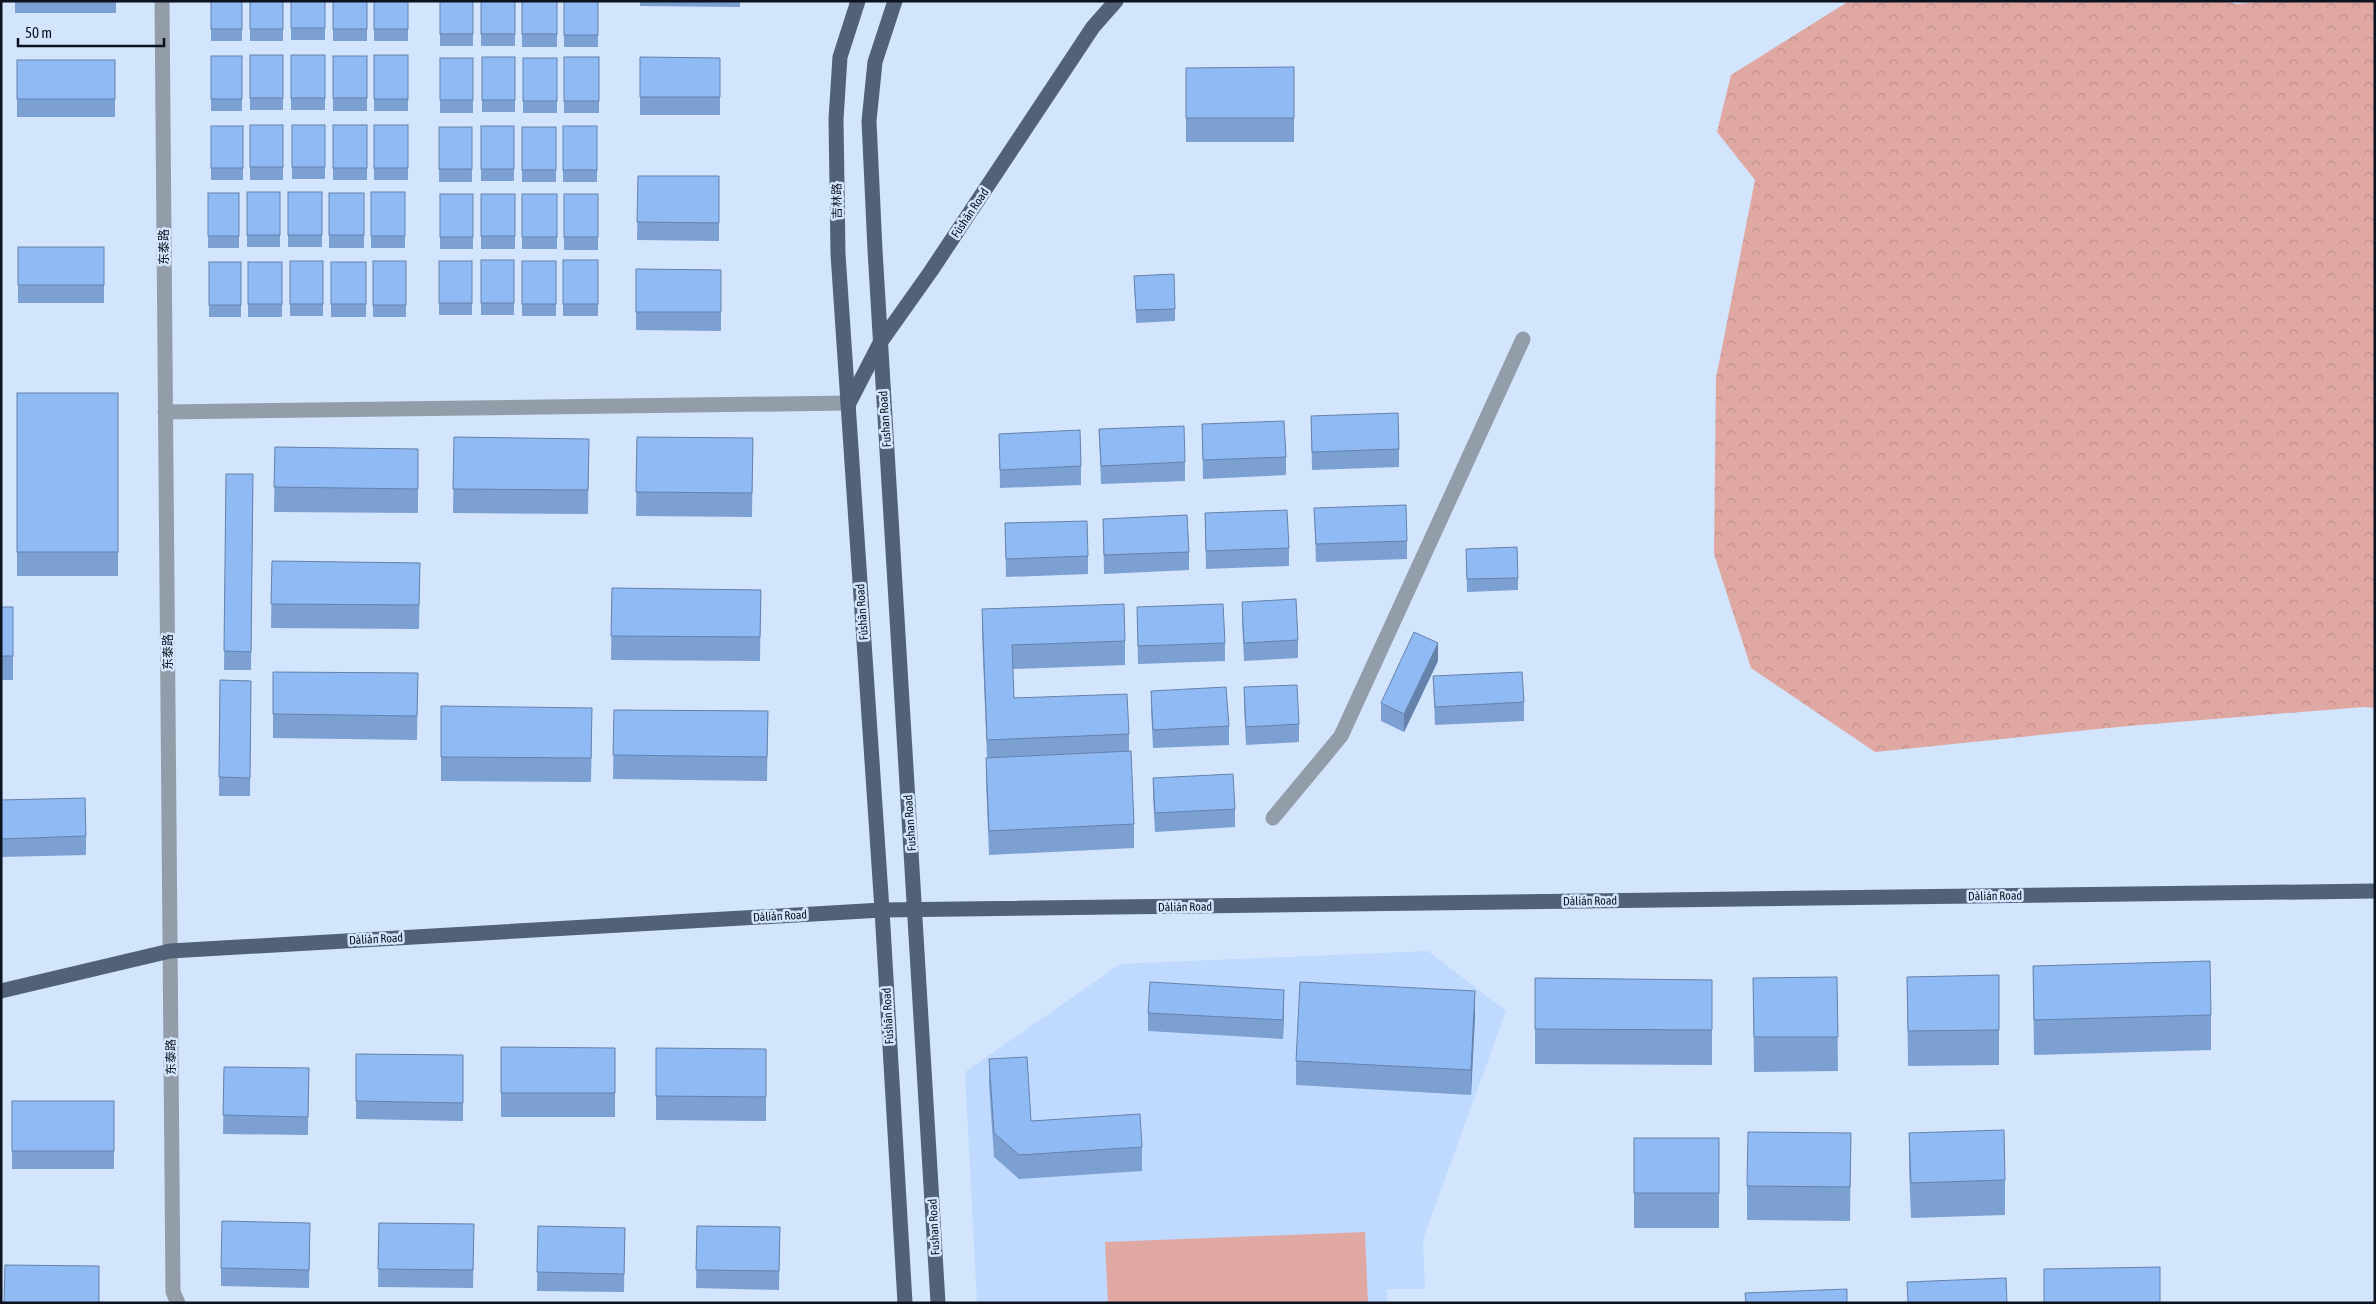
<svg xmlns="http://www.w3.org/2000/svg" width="2376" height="1304" font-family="'Asap Condensed','Noto Sans SC',sans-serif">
	<defs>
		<pattern id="forest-crowns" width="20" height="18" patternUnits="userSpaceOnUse" patternTransform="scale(1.25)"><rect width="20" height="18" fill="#e0a8a3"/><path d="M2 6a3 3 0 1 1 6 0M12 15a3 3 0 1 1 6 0" fill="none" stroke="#bf908c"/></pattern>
	</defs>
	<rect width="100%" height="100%" fill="#d3e5fd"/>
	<polygon fill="#bfdafe" points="1428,951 1506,1011 1423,1239 1425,1289 1387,1289 1387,1303 977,1303 965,1072 1120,964"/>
	<polygon fill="url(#forest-crowns)" points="1849,1 2226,1 2236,4 2268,1 2375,1 2375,708 2364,707 2128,726 1875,752 1751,668 1714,554 1716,378 1755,180 1717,132 1731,75"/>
	<polygon fill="#e0a8a3" points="1365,1232 1368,1303 1108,1303 1105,1242"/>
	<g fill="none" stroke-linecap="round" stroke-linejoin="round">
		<g stroke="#939ca9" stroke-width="15">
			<polyline points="162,1 173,1292 178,1303"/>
			<polyline points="165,412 849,403"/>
			<polyline points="1273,818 1341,736 1523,339"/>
		</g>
		<g stroke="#516177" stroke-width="15">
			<polyline points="858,1 840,57 836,119 838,254 882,910 905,1303"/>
			<polyline points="895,1 875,62 869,121 875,250 938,1303"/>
			<polyline points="849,403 880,343 931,271 1093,27 1116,1"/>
			<polyline points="1,991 170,951 882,910 2375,891"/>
		</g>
	</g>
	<g fill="#7ca0d2">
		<rect x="15" y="1" width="101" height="12"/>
		<rect x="211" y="1" width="31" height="40"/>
		<rect x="250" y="1" width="33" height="40"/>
		<rect x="291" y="1" width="34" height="39"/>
		<rect x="333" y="1" width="34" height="40"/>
		<rect x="374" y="1" width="34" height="40"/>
		<rect x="440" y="1" width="33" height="45"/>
		<rect x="481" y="1" width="34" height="45"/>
		<rect x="522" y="1" width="35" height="46"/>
		<rect x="564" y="1" width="34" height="46"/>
		<polygon points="640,1 740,1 740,7 640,6"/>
		<rect x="250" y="55" width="33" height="55"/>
		<rect x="291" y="55" width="34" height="55"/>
		<rect x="374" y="55" width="34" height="56"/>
		<rect x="211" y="56" width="31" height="55"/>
		<rect x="333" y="56" width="34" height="55"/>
		<rect x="482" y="57" width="33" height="55"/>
		<rect x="564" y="57" width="35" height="56"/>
		<polygon points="640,57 720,58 720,115 640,115"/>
		<rect x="440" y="58" width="33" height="55"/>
		<rect x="523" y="58" width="34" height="55"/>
		<rect x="17" y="60" width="98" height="57"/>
		<polygon points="1294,67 1294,142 1186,142 1186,68"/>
		<rect x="250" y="125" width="33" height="55"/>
		<rect x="292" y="125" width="33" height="54"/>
		<rect x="333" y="125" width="34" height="55"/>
		<rect x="374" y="125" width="34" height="55"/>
		<rect x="211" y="126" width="32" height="54"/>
		<rect x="481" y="126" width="33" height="55"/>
		<rect x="563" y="126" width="34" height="56"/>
		<rect x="439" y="127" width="33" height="55"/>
		<rect x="522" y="127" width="34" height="55"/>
		<polygon points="638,176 719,176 719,241 637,240"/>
		<rect x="247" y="192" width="33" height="55"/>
		<rect x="288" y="192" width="34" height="55"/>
		<rect x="371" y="192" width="34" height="56"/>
		<rect x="208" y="193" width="31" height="55"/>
		<rect x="329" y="193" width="35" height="55"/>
		<rect x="440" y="194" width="33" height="55"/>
		<rect x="481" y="194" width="34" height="55"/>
		<rect x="522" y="194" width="35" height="55"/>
		<rect x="564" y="194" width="34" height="56"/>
		<rect x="18" y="247" width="86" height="56"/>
		<rect x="481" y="260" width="33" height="55"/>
		<rect x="563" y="260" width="35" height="56"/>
		<rect x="290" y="261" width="33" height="55"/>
		<rect x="373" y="261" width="33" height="56"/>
		<rect x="439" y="261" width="33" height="54"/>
		<rect x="522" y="261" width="34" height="55"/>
		<rect x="209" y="262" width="32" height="55"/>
		<rect x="248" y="262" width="34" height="55"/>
		<rect x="331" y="262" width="35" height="55"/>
		<polygon points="636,269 721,270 721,331 636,330"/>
		<polygon points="1134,276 1175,309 1175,321 1136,323"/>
		<rect x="17" y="393" width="101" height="183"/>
		<polygon points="1311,416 1399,449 1399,467 1312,470"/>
		<polygon points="1202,424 1286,457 1286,475 1203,479"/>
		<polygon points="1099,429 1185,462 1185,481 1101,484"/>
		<polygon points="999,434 1081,466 1081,485 1000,488"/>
		<polygon points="454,437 589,439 588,514 453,513"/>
		<polygon points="637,437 753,438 752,517 636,516"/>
		<polygon points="275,447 418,449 418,513 274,512"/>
		<polygon points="226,474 253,474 251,670 224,670"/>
		<polygon points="1314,508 1407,541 1407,559 1316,562"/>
		<polygon points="1205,513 1289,548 1289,566 1206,569"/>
		<polygon points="1103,519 1189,552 1189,570 1104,574"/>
		<polygon points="1005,523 1088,556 1088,574 1006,577"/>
		<polygon points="1466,549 1518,578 1518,590 1467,592"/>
		<polygon points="272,561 420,563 419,629 271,628"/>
		<polygon points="612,588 761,590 760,661 611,660"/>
		<polygon points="1242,602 1298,640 1298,658 1244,661 1242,620"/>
		<rect x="1" y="607" width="12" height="73"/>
		<polygon points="1137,607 1225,643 1225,661 1138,664"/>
		<polygon points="982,609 1125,641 1125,665 1013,669 1014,698 1129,734 1129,751 1134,824 1134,848 989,855 986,782 986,758 987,758 982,633"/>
		<polygon points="1438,661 1404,732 1381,721 1381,703"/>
		<polygon points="273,672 418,673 417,740 273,738"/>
		<polygon points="1433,676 1524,702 1524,721 1435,725"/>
		<polygon points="220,680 251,681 250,796 219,796"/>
		<polygon points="1244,687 1299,724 1299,742 1246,745 1244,706"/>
		<polygon points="1151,691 1229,726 1229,745 1153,748 1151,709"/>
		<polygon points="441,706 592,732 591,782 441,781"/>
		<polygon points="614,710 768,711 767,781 613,779"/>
		<polygon points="1153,778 1235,809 1235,827 1155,832 1153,797"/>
		<polygon points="1,800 86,836 86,855 1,857"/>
		<polygon points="2033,966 2211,1015 2211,1050 2034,1055"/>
		<polygon points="1837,977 1838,1071 1754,1072 1753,978"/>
		<polygon points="1907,977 1999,1030 1999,1065 1908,1066"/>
		<polygon points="1535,978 1712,980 1712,1065 1535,1064"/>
		<polygon points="1284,1008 1283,1039 1148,1031 1148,1013"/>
		<polygon points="1475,1015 1471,1095 1296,1085 1296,1061"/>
		<polygon points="501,1047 615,1048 615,1117 501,1117"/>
		<polygon points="656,1048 766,1049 766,1121 656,1120"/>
		<polygon points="356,1054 463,1055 463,1121 356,1119"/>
		<polygon points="989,1059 1031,1121 1142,1147 1142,1171 1019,1179 994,1157 989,1084"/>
		<polygon points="224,1067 309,1068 308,1135 223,1134"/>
		<rect x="12" y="1101" width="102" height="68"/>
		<polygon points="1851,1133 1850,1221 1747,1220 1747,1186"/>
		<polygon points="1909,1133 2005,1180 2005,1215 1911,1218 1909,1168"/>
		<rect x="1634" y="1138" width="85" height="90"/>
		<polygon points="379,1223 474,1224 473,1288 378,1287"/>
		<polygon points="538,1226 625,1228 624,1292 537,1291"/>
		<polygon points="697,1226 780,1227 779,1290 696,1288"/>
		<polygon points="310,1241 309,1288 221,1286 221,1268"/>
	</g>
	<g fill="#6582ab">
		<polygon points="1438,643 1438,661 1404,732 1404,714"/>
		<polygon points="1284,990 1284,1008 1283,1039 1283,1020"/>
		<polygon points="1475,991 1475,1015 1471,1095 1471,1070"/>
	</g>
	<g fill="#90baf4" stroke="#6582ab">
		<rect x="211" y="1" width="31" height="28"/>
		<rect x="250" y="1" width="33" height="28"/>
		<rect x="291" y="1" width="34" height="27"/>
		<rect x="333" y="1" width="34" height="28"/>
		<rect x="374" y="1" width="34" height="28"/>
		<rect x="440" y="1" width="33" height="33"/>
		<rect x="481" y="1" width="34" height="33"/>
		<rect x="522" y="1" width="35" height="33"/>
		<rect x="564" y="1" width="34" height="34"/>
		<rect x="250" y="55" width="33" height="43"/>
		<rect x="291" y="55" width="34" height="43"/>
		<rect x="374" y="55" width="34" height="44"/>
		<rect x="211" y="56" width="31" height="43"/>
		<rect x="333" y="56" width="34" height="42"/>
		<rect x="482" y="57" width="33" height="43"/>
		<rect x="564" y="57" width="35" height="44"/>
		<polygon points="640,57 720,58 720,97 640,97"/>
		<rect x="440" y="58" width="33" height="42"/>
		<rect x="523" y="58" width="34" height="43"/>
		<rect x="17" y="60" width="98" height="39"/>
		<polygon points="1294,67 1294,118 1186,118 1186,68"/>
		<rect x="250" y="125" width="33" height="42"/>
		<rect x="292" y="125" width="33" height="42"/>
		<rect x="333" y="125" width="34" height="43"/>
		<rect x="374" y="125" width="34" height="43"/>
		<rect x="211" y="126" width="32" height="42"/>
		<rect x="481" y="126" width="33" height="43"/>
		<rect x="563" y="126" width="34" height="44"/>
		<rect x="439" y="127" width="33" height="42"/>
		<rect x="522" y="127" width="34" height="43"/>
		<polygon points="638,176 719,176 719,223 637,222"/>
		<rect x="247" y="192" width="33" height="43"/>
		<rect x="288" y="192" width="34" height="43"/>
		<rect x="371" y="192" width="34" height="44"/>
		<rect x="208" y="193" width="31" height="43"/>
		<rect x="329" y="193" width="35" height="42"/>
		<rect x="440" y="194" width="33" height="43"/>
		<rect x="481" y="194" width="34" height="42"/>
		<rect x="522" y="194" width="35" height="43"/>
		<rect x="564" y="194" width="34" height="43"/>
		<rect x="18" y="247" width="86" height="38"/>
		<rect x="481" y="260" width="33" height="43"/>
		<rect x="563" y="260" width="35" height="44"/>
		<rect x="290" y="261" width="33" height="43"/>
		<rect x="373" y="261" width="33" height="44"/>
		<rect x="439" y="261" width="33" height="42"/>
		<rect x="522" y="261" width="34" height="43"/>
		<rect x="209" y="262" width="32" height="43"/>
		<rect x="248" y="262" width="34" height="42"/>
		<rect x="331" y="262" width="35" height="42"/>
		<polygon points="636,269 721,270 721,312 636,312"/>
		<polygon points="1174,274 1175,309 1136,310 1134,276"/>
		<rect x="17" y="393" width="101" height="159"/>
		<polygon points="1398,413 1399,449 1312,452 1311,416"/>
		<polygon points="1284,421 1286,457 1203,460 1202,424"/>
		<polygon points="1184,426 1185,462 1101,466 1099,429"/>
		<polygon points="1080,430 1081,466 1000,470 999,434"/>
		<polygon points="454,437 589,439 588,490 453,489"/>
		<polygon points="637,437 753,438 752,493 636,492"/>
		<polygon points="275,447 418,449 418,489 274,487"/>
		<polygon points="226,474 253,474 251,652 224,651"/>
		<polygon points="1406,505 1407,541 1316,544 1314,508"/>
		<polygon points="1287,510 1289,548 1206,551 1205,513"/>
		<polygon points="1187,515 1189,552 1104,555 1103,519"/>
		<polygon points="1087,521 1088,556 1006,559 1005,523"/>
		<polygon points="1517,547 1518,578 1467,579 1466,549"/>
		<polygon points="272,561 420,563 419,605 271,604"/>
		<polygon points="612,588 761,590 760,637 611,636"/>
		<polygon points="1296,599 1298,640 1244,643 1242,602"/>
		<polygon points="1124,604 1125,641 1012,645 1014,698 1127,694 1129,734 987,740 982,609"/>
		<polygon points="1223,604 1225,643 1138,646 1137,607"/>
		<rect x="1" y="607" width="12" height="49"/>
		<polygon points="1414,632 1438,643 1404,714 1381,703"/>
		<polygon points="273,672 418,673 417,716 273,714"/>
		<polygon points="1522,672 1524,702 1435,707 1433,676"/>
		<polygon points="220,680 251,681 250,778 219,777"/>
		<polygon points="1297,685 1299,724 1246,727 1244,687"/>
		<polygon points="1226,687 1229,726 1153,730 1151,691"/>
		<polygon points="441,706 592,708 591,758 441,757"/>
		<polygon points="614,710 768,711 767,757 613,755"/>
		<polygon points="1131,751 1134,824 989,831 986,758"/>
		<polygon points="1233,774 1235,809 1155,813 1153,778"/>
		<polygon points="85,798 86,836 1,839 1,800"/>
		<polygon points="2210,961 2211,1015 2034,1020 2033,966"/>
		<polygon points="1999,975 1999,1030 1908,1031 1907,977"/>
		<polygon points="1837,977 1838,1037 1754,1037 1753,978"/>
		<polygon points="1535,978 1712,980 1712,1030 1535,1029"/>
		<polygon points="1150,982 1284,990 1283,1020 1148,1013"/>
		<polygon points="1300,982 1475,991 1471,1070 1296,1061"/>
		<polygon points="501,1047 615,1048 615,1093 501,1093"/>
		<polygon points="656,1048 766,1049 766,1097 656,1096"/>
		<polygon points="356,1054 463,1055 463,1103 356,1101"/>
		<polygon points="1027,1057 1031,1121 1140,1114 1142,1147 1019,1155 994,1133 989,1059"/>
		<polygon points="224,1067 309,1068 308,1117 223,1115"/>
		<rect x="12" y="1101" width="102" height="50"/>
		<polygon points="2004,1130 2005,1180 1911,1183 1909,1133"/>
		<polygon points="1748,1132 1851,1133 1850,1187 1747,1186"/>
		<rect x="1634" y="1138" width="85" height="55"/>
		<polygon points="222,1221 310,1223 309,1270 221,1268"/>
		<polygon points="379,1223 474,1224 473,1270 378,1269"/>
		<polygon points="538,1226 625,1228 624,1274 537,1272"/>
		<polygon points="697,1226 780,1227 779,1271 696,1270"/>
		<polygon points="5,1265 99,1266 99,1303 4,1303"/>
		<polygon points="2160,1267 2160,1303 2044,1303 2044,1269"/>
		<polygon points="2006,1278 2007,1303 1908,1303 1907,1282"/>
		<polygon points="1847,1289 1847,1303 1746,1303 1745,1293"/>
	</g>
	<g text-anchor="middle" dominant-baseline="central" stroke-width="5" stroke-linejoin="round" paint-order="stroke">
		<g font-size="12" fill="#0c131e" stroke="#d3e5fd">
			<text transform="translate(837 201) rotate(-91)">吉林路</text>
			<text transform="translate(970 213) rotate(-56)">Fúshān Road</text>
			<text transform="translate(164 247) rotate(-90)">东泰路</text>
			<text transform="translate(885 419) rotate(-94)">Fushan Road</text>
			<text transform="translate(862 612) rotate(-94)">Fúshān Road</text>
			<text transform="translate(168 652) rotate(-90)">东泰路</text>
			<text transform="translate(910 823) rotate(-94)">Fushan Road</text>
			<text transform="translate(1995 896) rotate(-1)">Dàlián Road</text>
			<text transform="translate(1590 901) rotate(-1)">Dàlián Road</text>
			<text transform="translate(1185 907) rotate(-1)">Dàlián Road</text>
			<text transform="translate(780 916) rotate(-3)">Dàlián Road</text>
			<text transform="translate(376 939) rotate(-3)">Dàlián Road</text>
			<text transform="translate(888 1016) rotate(-93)">Fúshān Road</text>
			<text transform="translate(171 1057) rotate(-91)">东泰路</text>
			<text transform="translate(934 1227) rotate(-93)">Fushan Road</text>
		</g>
	</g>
	<rect width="2376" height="1304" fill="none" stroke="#0c131e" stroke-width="5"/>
	<path d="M18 38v8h146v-8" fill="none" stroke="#0c131e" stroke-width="2.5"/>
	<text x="25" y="38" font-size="15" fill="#0c131e" stroke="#d3e5fd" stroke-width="4" paint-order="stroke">50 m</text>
</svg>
